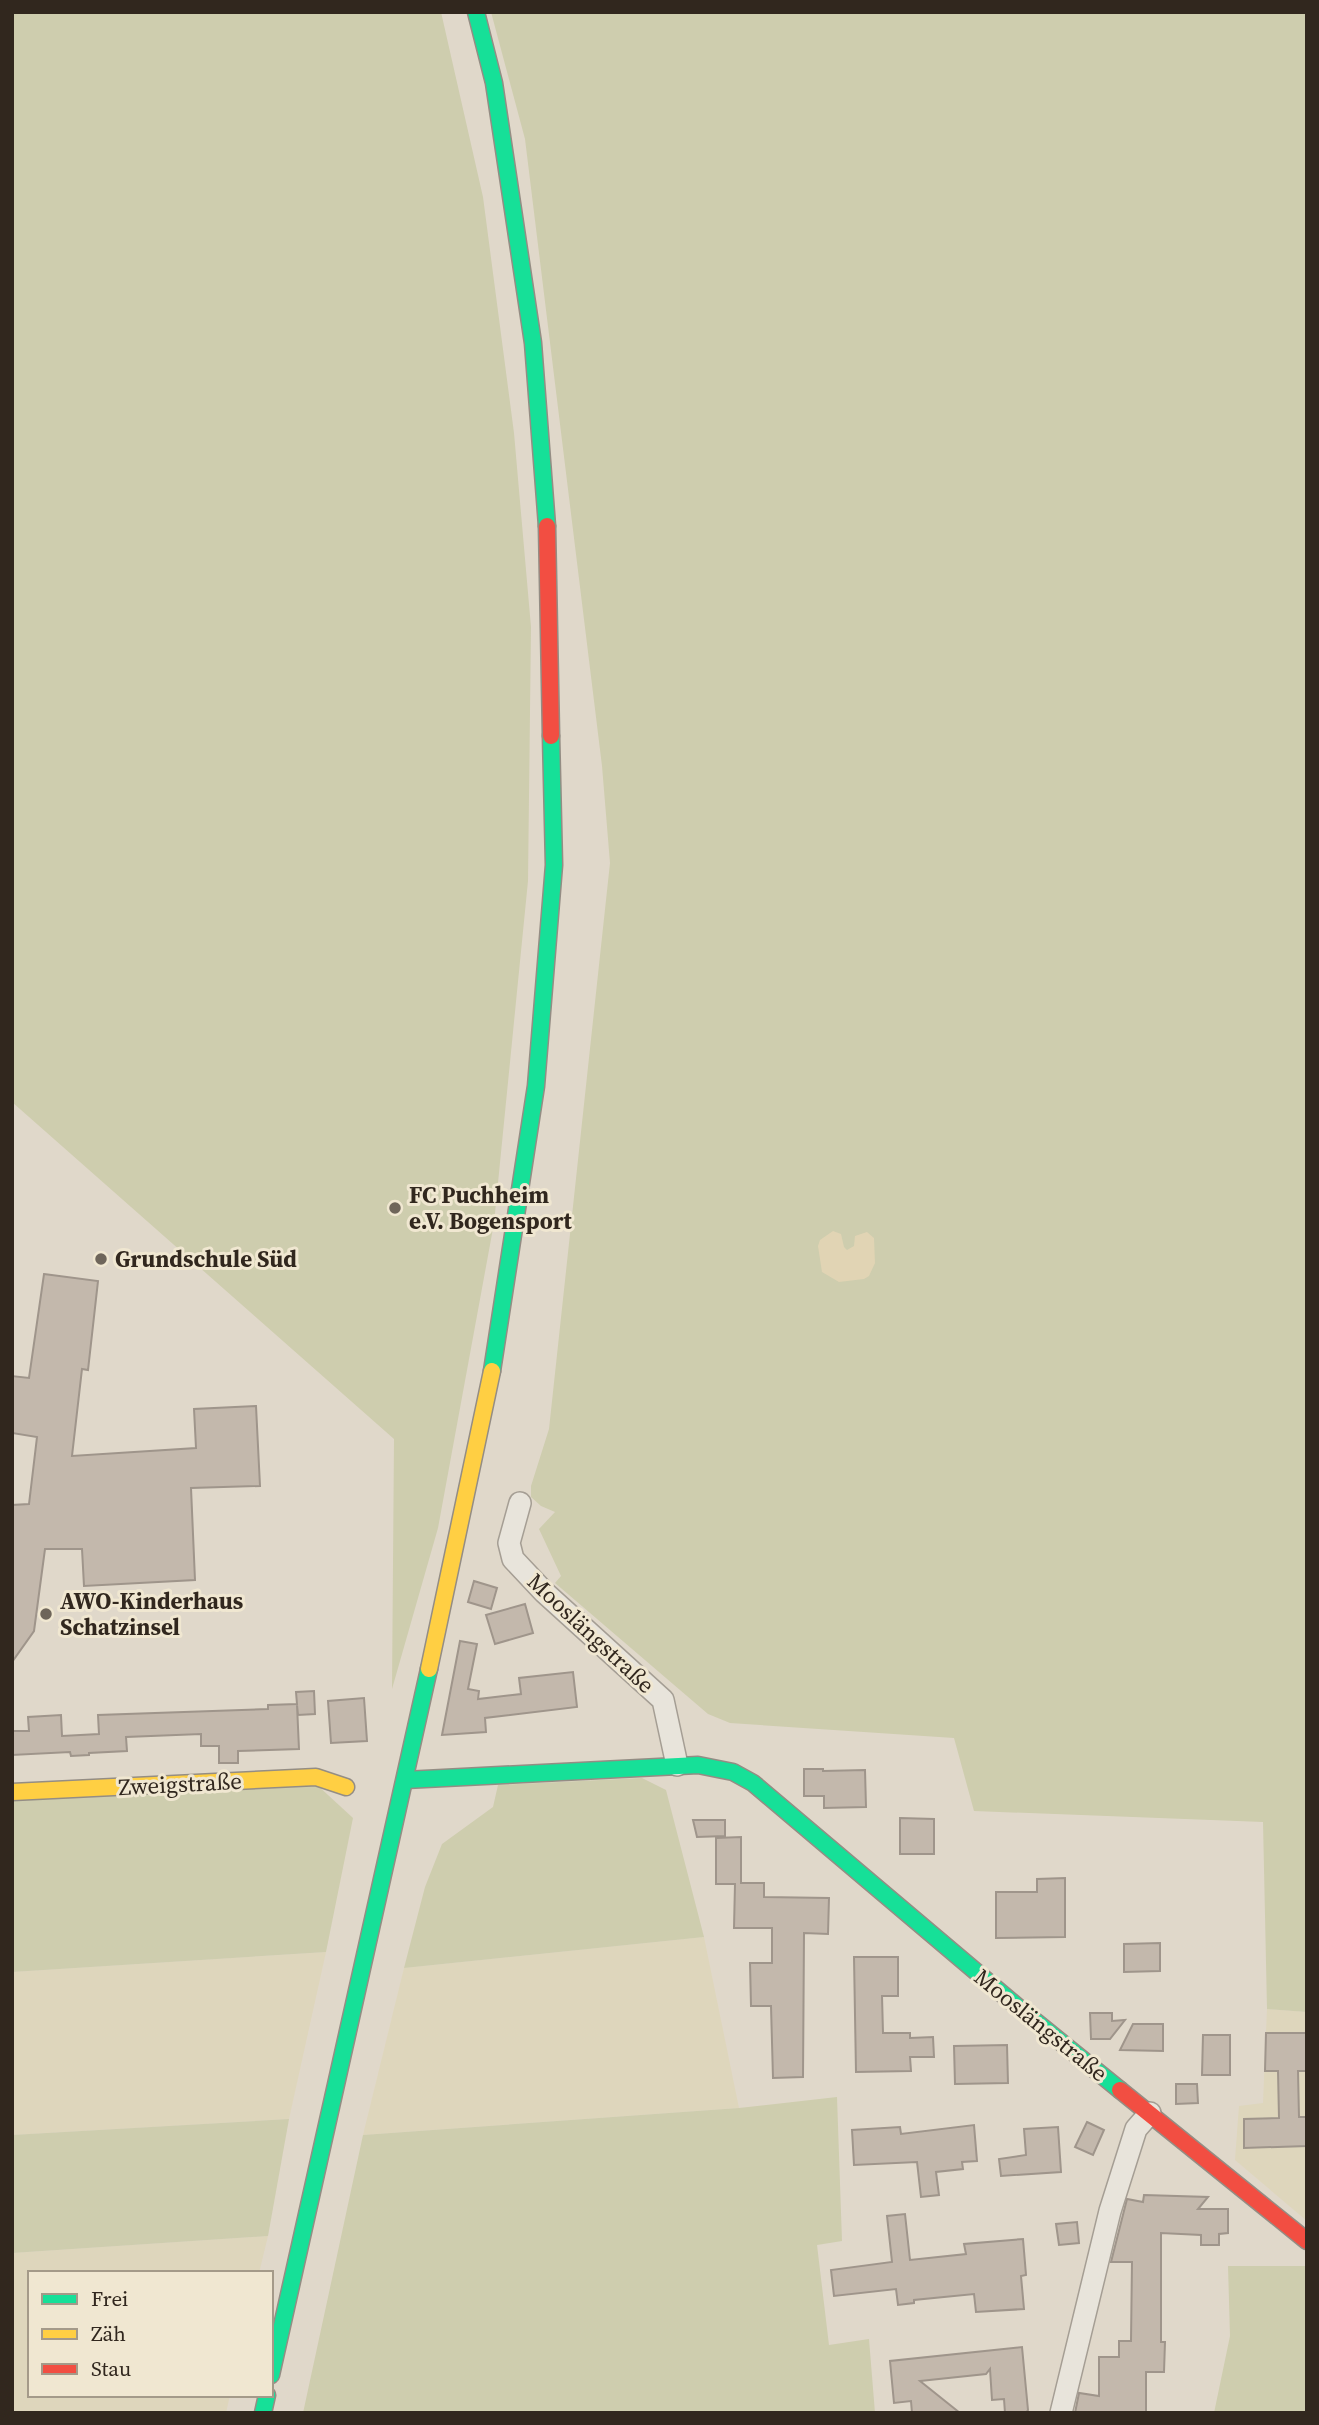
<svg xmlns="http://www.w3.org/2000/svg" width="1319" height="2425" font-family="'Source Serif 4',serif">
	<rect width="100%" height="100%" fill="#e0d8ca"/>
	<g fill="#ded6bc">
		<polygon points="704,1937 739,2108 363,2135 404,1968"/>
		<polygon points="326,1952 289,2119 12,2135 12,1972"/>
		<polygon points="1267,2009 1307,2012 1307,2221 1235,2160 1239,2106 1263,2103"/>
		<polygon points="268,2236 259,2273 30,2273 30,2395 230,2395 226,2413 12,2413 12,2253"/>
	</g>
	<g fill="#cecdae">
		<polygon points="12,12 441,12 483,197 514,433 531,627 528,881 494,1223 438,1528 392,1689 394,1439 12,1102"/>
		<polygon points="491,12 1307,12 1307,2012 1267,2009 1263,1822 974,1811 954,1738 730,1723 708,1714 555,1583 561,1576 539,1529 555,1512 541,1506 531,1497 531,1486 549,1429 610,863 602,766 525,139"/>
		<polygon points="642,1778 666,1790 704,1937 404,1968 425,1887 442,1844 493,1807 498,1785"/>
		<polygon points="315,1783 353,1818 326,1952 12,1972 12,1785"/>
		<polygon points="837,2097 842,2241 817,2245 829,2345 869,2339 875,2413 303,2413 363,2135 739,2108"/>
		<polygon points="289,2119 268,2236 12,2253 12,2135"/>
		<polygon points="1228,2266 1307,2266 1307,2413 1214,2413 1230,2336"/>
	</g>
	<polygon fill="#e1d4b4" points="833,1231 841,1234 844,1247 847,1250 854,1246 855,1236 867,1232 874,1238 875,1263 869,1276 864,1279 839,1282 822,1272 818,1246 820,1240"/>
	<g fill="#c3b8ac" stroke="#9f958b" stroke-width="2">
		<polygon points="44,1274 98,1281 88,1370 82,1369 72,1456 196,1448 194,1409 256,1406 260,1486 191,1488 195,1580 84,1586 82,1549 45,1549 34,1631 12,1662 12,1505 29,1504 37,1437 12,1433 12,1376 29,1378"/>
		<polygon points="474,1581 497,1588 491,1609 468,1602"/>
		<polygon points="525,1604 533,1633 495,1644 486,1615"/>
		<polygon points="460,1641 477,1644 468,1689 479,1691 478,1699 521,1694 519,1678 573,1672 577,1707 485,1718 486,1732 442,1735"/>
		<polygon points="314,1691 315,1714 298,1715 297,1705 299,1749 238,1751 238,1763 219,1763 219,1746 201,1746 201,1734 126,1737 127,1751 89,1753 89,1755 71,1756 70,1752 12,1755 12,1731 29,1731 28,1717 61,1715 62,1736 99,1734 98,1715 268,1709 268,1705 297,1704 296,1692"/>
		<polygon points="364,1698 367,1741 331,1743 328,1701"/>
		<polygon points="804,1769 823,1769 823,1771 865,1770 866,1807 824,1808 824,1796 804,1796"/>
		<polygon points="900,1818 934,1819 934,1854 900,1854"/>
		<polygon points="693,1820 725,1820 725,1836 697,1837"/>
		<polygon points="741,1837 741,1883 764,1883 764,1897 829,1898 828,1934 804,1933 803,2077 773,2078 771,2006 751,2006 750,1963 772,1963 772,1928 734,1928 735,1884 716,1884 716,1838"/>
		<polygon points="1065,1878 1065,1937 996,1938 996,1892 1037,1892 1037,1879"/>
		<polygon points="1160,1943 1160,1971 1124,1972 1124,1944"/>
		<polygon points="854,1957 898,1957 898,1996 882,1996 883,2033 910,2033 910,2038 933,2037 934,2057 910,2057 911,2071 856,2072"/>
		<polygon points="1090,2013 1112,2013 1112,2021 1125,2020 1110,2039 1091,2039"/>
		<polygon points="1133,2024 1163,2024 1163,2051 1120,2050"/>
		<polygon points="1266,2033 1307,2033 1307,2071 1298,2071 1299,2117 1307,2117 1307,2146 1244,2148 1244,2119 1279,2118 1278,2071 1265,2071"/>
		<polygon points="1203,2035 1230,2035 1230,2075 1202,2075"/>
		<polygon points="1007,2045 1008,2083 955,2084 954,2046"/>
		<polygon points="1176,2084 1197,2084 1198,2103 1176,2104"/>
		<polygon points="1087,2122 1104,2130 1093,2155 1075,2147"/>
		<polygon points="974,2125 977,2161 962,2162 963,2169 936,2172 939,2195 921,2197 917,2162 854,2165 852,2130 900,2127 901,2134"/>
		<polygon points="1058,2127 1061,2172 1001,2176 999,2159 1026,2155 1024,2129"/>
		<polygon points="1144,2195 1208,2197 1198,2209 1228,2209 1228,2233 1219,2234 1219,2245 1201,2245 1201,2235 1161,2233 1161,2342 1165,2342 1164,2372 1146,2372 1146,2413 1075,2413 1079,2393 1099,2396 1099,2357 1119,2357 1119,2341 1131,2341 1132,2262 1111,2262 1127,2199 1143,2202"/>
		<polygon points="905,2214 910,2260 966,2254 964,2244 1023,2239 1026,2275 1021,2276 1024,2309 976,2312 974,2294 914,2300 914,2303 898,2305 896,2289 834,2296 831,2270 892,2262 887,2216"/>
		<polygon points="1077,2222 1079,2243 1059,2245 1056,2224"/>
		<polygon points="1022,2347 1028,2410 1026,2413 1005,2413 1004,2399 992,2400 990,2369 986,2374 920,2381 960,2413 912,2413 911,2401 894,2403 890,2361"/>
	</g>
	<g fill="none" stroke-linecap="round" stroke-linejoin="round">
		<g stroke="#a59e94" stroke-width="24">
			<g id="street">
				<polyline points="520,1503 509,1543 513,1559 544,1592 663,1700 677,1765"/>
				<polyline points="1061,2413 1110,2211 1136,2129 1150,2113"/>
			</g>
		</g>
		<g stroke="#948d84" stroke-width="19">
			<g id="fast">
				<polyline points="476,12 494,83 533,343 547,526"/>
				<polyline points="492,1371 536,1086 554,865 551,736"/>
				<polyline points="405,1780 698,1765 733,1772 753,1783 1019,2008 1120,2090"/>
				<polyline points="271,2375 429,1669"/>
				<polyline points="263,2413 267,2395"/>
			</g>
		</g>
		<g stroke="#948d84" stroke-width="19">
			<g id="slow">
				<polyline points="429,1669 492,1371"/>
				<polyline points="12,1792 316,1777 346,1787"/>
			</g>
		</g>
		<g stroke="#948d84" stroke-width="19">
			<g id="jam">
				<polyline points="547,526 551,736"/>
				<polyline points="1120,2090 1307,2241"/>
			</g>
		</g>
		<use href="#street" stroke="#e8e4db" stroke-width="21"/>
		<use href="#fast" stroke="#16e098" stroke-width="16"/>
		<use href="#slow" stroke="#ffcf43" stroke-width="16"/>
		<use href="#jam" stroke="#f24e42" stroke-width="16"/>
	</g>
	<g fill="#6e655a" stroke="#f0e7d1" stroke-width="2.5">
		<circle cx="395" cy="1208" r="7"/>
		<circle cx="101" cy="1259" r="7"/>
		<circle cx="46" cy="1614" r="7"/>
	</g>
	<g text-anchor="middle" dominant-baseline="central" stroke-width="6" stroke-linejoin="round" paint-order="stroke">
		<g font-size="23" font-weight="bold" fill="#31271e" stroke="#f0e7d1" text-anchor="start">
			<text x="409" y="1195">FC Puchheim<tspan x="409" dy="26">e.V. Bogensport</tspan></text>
			<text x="115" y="1259">Grundschule Süd</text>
			<text x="60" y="1601">AWO-Kinderhaus<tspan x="60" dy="26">Schatzinsel</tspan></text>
		</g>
		<g font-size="23" fill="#31271e" stroke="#f0e7d1">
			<text transform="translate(591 1633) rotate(43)">Mooslängstraße</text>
			<text transform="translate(180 1784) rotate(-3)">Zweigstraße</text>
			<text transform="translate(1041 2025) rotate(39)">Mooslängstraße</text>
		</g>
	</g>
	<rect width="1319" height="2425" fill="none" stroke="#31271e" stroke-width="28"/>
	<rect x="28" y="2271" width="245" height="126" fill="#f0e7d1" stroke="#a49a89" stroke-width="2"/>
	<rect x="42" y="2294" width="35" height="10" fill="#16e098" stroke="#a49a89" stroke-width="2"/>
	<text x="91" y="2306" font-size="21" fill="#31271e">Frei</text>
	<rect x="42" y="2329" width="35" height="10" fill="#ffcf43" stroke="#a49a89" stroke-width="2"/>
	<text x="91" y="2341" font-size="21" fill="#31271e">Zäh</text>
	<rect x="42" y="2364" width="35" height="10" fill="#f24e42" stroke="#a49a89" stroke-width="2"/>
	<text x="91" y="2376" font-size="21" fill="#31271e">Stau</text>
</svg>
